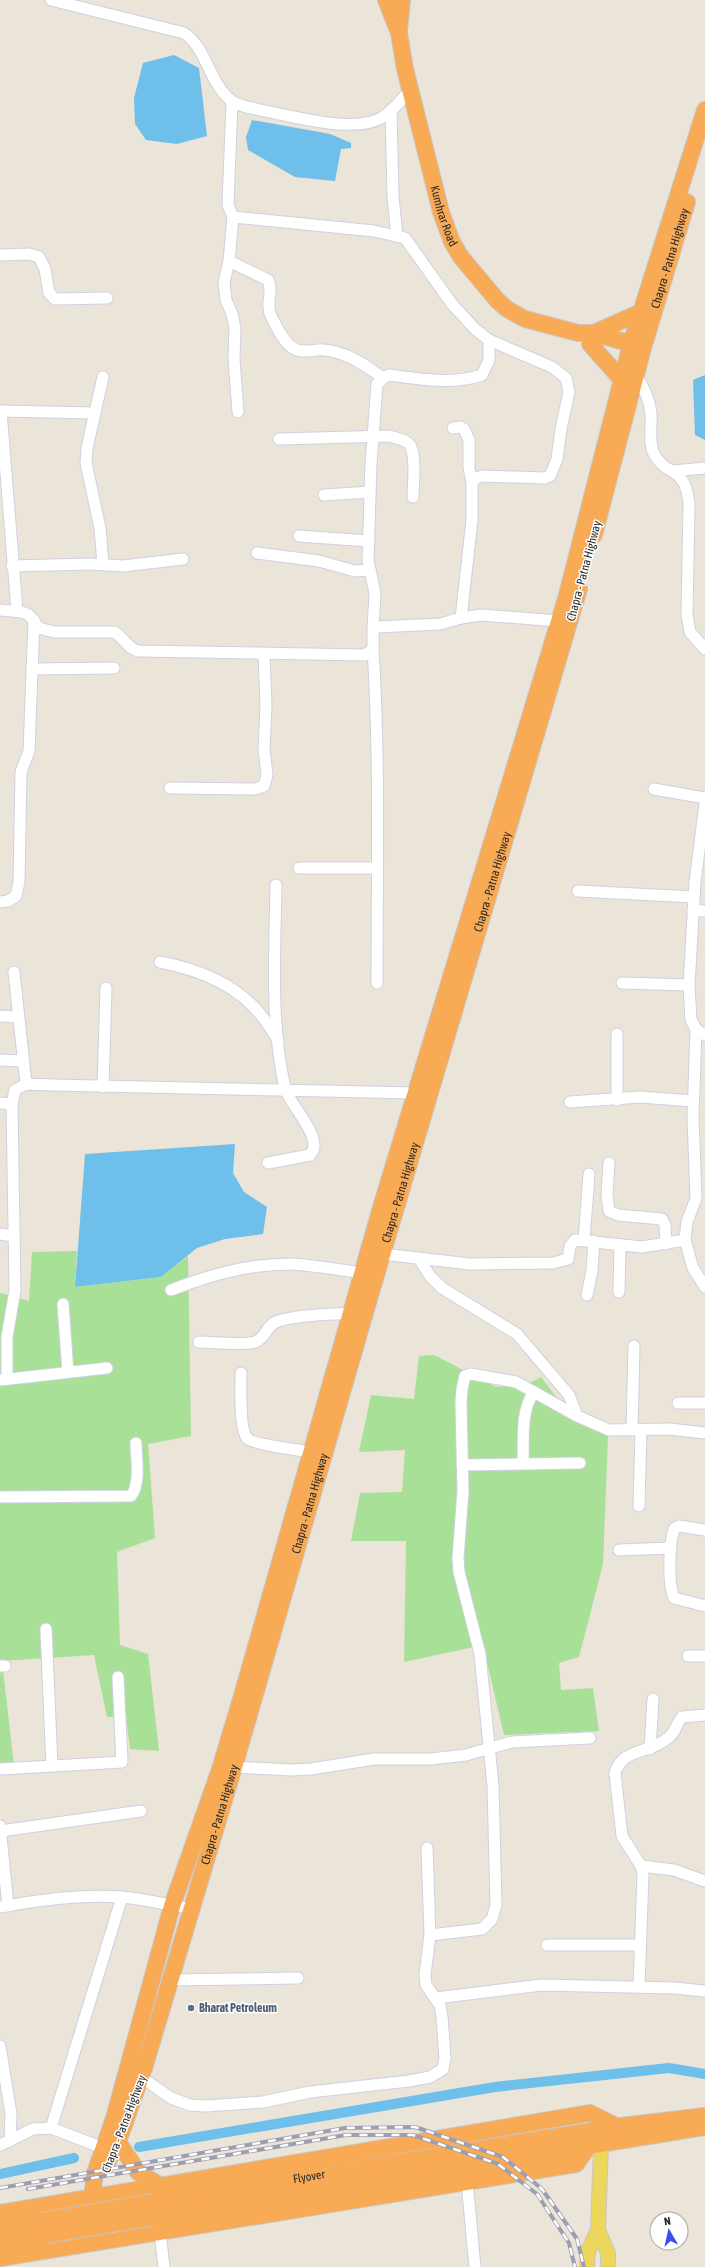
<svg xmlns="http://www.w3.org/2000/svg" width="705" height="2267" font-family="'Asap Condensed',sans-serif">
	<rect width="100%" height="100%" fill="#eae4d9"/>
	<g fill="#a9e097">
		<polygon points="77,1251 75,1287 161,1277 188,1256 191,1436 148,1444 155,1538 117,1552 120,1645 148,1654 159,1751 130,1749 126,1717 107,1717 94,1655 2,1661 14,1766 0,1763 0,1293 29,1301 32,1252"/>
		<polygon points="434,1355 496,1387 526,1385 541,1377 575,1422 608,1434 603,1564 579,1657 559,1663 561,1690 593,1688 599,1731 504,1735 483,1645 404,1662 406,1541 351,1541 360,1493 402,1492 405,1450 359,1452 371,1395 414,1399 419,1356"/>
	</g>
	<g fill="#6ebfea">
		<polygon points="174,55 199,68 207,136 177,144 146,140 135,124 134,98 143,63"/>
		<polygon points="252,120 330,134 351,143 351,148 341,149 335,181 295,177 248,150 246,137"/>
		<polygon points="705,375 705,440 695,435 693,380"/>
		<polygon points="235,1144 233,1173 244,1192 267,1207 263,1234 225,1239 197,1248 161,1277 75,1287 85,1154"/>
	</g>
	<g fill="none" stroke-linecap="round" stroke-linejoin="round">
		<g stroke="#6ebfea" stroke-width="10">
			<polyline points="139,2147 495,2087 669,2068 705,2074"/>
			<polyline points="0,2174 74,2158"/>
		</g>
		<g stroke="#cfd1e1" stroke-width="13">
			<g id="minor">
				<path d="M51 0 184 33C207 48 209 84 232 101 235 104 242 105 246 107 280 113 354 136 383 117 394 110 403 98 411 89"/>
				<polyline points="232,102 228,205 233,217 374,231 405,238 452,304 475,329 489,340 552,367 566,378 569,392 561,429 557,459 550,476 545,478 482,476 476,478 472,483 472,520 461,618 481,615 558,621"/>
				<polyline points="391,110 393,197 397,236"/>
				<polyline points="233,217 229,261 224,283 226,300 232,314 235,328 234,359 238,412"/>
				<polyline points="0,255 29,254 39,257 45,269 49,293 55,299 107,298"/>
				<path d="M229 261 268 280C274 291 265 304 271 316 276 326 285 346 297 350 305 353 316 349 324 350 345 351 367 366 383 378"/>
				<path d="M636 375C643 387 650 399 651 415 652 427 648 442 654 454 668 479 685 464 689 504L687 615 690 632 705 649"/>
				<polyline points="0,411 95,413"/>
				<polyline points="1,411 17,611"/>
				<polyline points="453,428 460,427 464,429 469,440 469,468 472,483"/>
				<path d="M279 439 389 436C395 438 404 439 409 444 417 453 413 485 413 497"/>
				<polyline points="673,471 705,468"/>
				<polyline points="324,495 370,492"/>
				<polyline points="299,536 369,541"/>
				<polyline points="257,553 319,561 355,571 370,570"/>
				<polyline points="103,564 100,528 86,463 87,448 103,377"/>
				<polyline points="12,566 90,564 123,566 183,559"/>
				<path d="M0 610 22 612 29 615 39 628 54 632H114C124 637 127 649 139 651L365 655 373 649V629L377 627 440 624 461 618"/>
				<path d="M373 629 375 593 368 561 371 464 377 384 383 378 389 375C418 379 454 385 482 375L489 360V340"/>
				<path d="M373 649C380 761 377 872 377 983"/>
				<polyline points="32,669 114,668"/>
				<polyline points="170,788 255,789 264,786 267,775 264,749 266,706 264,653"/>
				<polyline points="654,789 705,798"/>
				<polyline points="705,804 695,882 689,985 691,1020 696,1029 705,1035"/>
				<polyline points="299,868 377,868"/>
				<polyline points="578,891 693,897"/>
				<polyline points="0,902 8,901 16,896 19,882 21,772 29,751 34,620"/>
				<polyline points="693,910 705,911"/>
				<path d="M160 962C196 969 236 984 260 1014 267 1022 272 1031 278 1040"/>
				<polyline points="14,972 26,1084"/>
				<polyline points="622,983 689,985"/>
				<polyline points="0,1016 17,1017"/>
				<polyline points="696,1029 693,1118 696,1198 687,1222 685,1240 693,1268 705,1287"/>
				<polyline points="617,1034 617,1100"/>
				<polyline points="0,1060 23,1061"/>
				<polyline points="103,1087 106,988"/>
				<polyline points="570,1102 640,1097 693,1101"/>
				<polyline points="0,1103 12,1104"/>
				<path d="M268 1163 310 1155C326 1139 289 1105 285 1088 270 1023 275 952 276 885"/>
				<polyline points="609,1163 607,1194 609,1211 618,1215 662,1219 665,1225 666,1244"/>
				<polyline points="0,1234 13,1236"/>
				<polyline points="584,1240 589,1174"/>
				<polyline points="382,1254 470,1264 553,1263 568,1259 570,1246 575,1240 642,1247 685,1240"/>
				<polyline points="420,1260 430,1276 442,1288 517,1334 569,1395 577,1416"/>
				<path d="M171 1290C210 1275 248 1264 290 1264 314 1265 339 1270 363 1273"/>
				<polyline points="619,1292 620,1245"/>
				<polyline points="587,1295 592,1271 594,1241"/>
				<polyline points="63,1304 68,1372"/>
				<path d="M199 1342C214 1342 241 1346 255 1342 264 1339 266 1328 274 1323 286 1316 336 1313 351 1314"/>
				<path d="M241 1373C241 1385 239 1432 248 1439 256 1445 299 1450 311 1452"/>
				<polyline points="7,1379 7,1337 15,1290 12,1104 15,1090 26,1084 53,1085 416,1093"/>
				<polyline points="1,1380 107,1368"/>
				<polyline points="678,1403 705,1403"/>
				<polyline points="632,1430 634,1346"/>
				<path d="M523 1464C524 1441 520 1411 534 1392"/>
				<polyline points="462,1465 580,1463"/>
				<path d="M0 1497 131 1496C141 1483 136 1458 136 1443"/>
				<polyline points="639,1506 641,1430"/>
				<path d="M705 1530 679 1526 674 1529C669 1543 668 1585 674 1598L705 1606"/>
				<polyline points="619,1550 671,1548"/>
				<polyline points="46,1629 52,1766"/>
				<polyline points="688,1656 705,1656"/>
				<polyline points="0,1666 5,1666"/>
				<polyline points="650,1749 653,1699"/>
				<polyline points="234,1767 291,1770 311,1769 374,1759 431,1759 466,1755 512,1742 590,1738"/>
				<polyline points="0,1769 122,1762 118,1677"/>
				<polyline points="0,1826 8,1906"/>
				<polyline points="1,1831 141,1811"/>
				<polyline points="641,1866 674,1870 705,1881"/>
				<path d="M0 1907C40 1900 81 1894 122 1897 145 1899 169 1905 192 1909"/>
				<polyline points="430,1935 482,1929 492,1919 496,1905 493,1786 480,1654 459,1572 458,1558 463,1491 461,1402 462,1389 465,1376 471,1374 516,1382 577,1416 609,1430 670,1429 705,1433"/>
				<polyline points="547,1945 640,1945"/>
				<polyline points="171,1980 298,1978"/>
				<path d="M639 1987 643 1874 641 1866 622 1836 615 1773C622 1748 649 1754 668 1738 676 1732 676 1724 682 1717L705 1715"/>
				<polyline points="436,1998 541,1985 674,1988 705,1991"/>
				<polyline points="0,2046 11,2114 10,2141"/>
				<polyline points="141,2077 171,2098 190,2105 206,2106 263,2102 310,2092 409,2081 430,2077 443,2069 445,2058 442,2017 440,2005 426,1985 425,1975 430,1935 427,1848"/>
				<polyline points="51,2128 122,1897"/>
				<polyline points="0,2145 33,2129 51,2128 103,2148"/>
				<polyline points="467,2182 475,2267"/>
				<polyline points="160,2232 164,2267"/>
			</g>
		</g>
		<g stroke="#c7c7c7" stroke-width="16">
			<g id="major">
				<polyline points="598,2230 608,2253 608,2267"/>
				<polyline points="587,2267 588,2251 598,2230 601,2145"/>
			</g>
		</g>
		<g stroke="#c7c7c7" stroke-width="18">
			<g id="highway">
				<path id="s1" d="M386 0 399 33 405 69 441 212 452 242 461 257 497 300 507 309 525 319 578 333H594L641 347"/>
				<polyline points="399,31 402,0"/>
				<polyline points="594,333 641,312"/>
				<polyline points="590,344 622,380"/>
				<path id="s2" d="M594 535 643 348 687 202"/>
				<polyline points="118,2142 138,2172 159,2185"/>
				<path id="s3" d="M105 2167 118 2142 145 2065 234 1767 369 1299 579 589"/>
				<path id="s4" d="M153 2202 621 2126 705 2116"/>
				<polyline points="0,2213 590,2113 618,2127"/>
				<polyline points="153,2217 705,2127"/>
				<polyline points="0,2228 42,2221"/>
				<polyline points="97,2241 92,2197 95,2173 114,2118 172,1906 220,1769 241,1699 382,1204 567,595 631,344 705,110"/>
				<polyline points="0,2242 46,2235"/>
				<polyline points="0,2258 576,2164 588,2147"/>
			</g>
		</g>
		<use href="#minor" stroke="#fff" stroke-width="11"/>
		<use href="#major" stroke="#ecd65c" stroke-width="14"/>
		<use href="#highway" stroke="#f9aa55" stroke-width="16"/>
		<g stroke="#9d9eb2" stroke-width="4">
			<g id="rail">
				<polyline points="0,2188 345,2128 415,2127 503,2157 542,2189 577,2239 584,2267"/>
				<polyline points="28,2189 346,2135 413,2135 498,2164 537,2194 569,2243 575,2267"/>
			</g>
		</g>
		<use href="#rail" stroke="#fff" stroke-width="2.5" stroke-dasharray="8" stroke-linecap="butt"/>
		<g stroke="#c7c7c7" stroke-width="18" stroke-linecap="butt">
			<g id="highway-bridge">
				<polyline points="42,2221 153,2202"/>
				<polyline points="46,2235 153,2217"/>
			</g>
		</g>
		<use href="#highway-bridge" stroke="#f9aa55" stroke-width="16"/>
	</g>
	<circle fill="#5c6f8a" stroke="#fff" stroke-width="1.5" cx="191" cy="2008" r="4"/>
	<g text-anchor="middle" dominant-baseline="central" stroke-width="3" stroke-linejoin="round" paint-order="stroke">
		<g font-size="12" fill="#282828" stroke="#fff">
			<text stroke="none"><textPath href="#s1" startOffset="224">Kumhrar Road</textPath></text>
			<text stroke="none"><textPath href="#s2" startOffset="287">Chapra - Patna Highway</textPath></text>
			<text transform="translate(584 571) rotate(-75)">Chapra - Patna Highway</text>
			<text stroke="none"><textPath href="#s3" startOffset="1343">Chapra - Patna Highway</textPath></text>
			<text stroke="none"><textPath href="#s3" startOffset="1019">Chapra - Patna Highway</textPath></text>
			<text stroke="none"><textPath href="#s3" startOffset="695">Chapra - Patna Highway</textPath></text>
			<text stroke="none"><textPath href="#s3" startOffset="371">Chapra - Patna Highway</textPath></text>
			<text transform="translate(124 2124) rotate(-69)">Chapra - Patna Highway</text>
			<text stroke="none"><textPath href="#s4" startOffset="158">Flyover</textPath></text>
		</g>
		<g font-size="12" font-weight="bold" fill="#4e5e75" stroke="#fff" text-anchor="start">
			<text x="199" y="2008">Bharat Petroleum</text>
		</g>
	</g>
	<g transform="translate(669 2231) rotate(351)"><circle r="19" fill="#ffffff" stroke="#a9a9a9"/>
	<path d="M0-3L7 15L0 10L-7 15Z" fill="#3c4ff4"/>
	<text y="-6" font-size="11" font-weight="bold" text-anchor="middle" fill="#282828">N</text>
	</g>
</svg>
